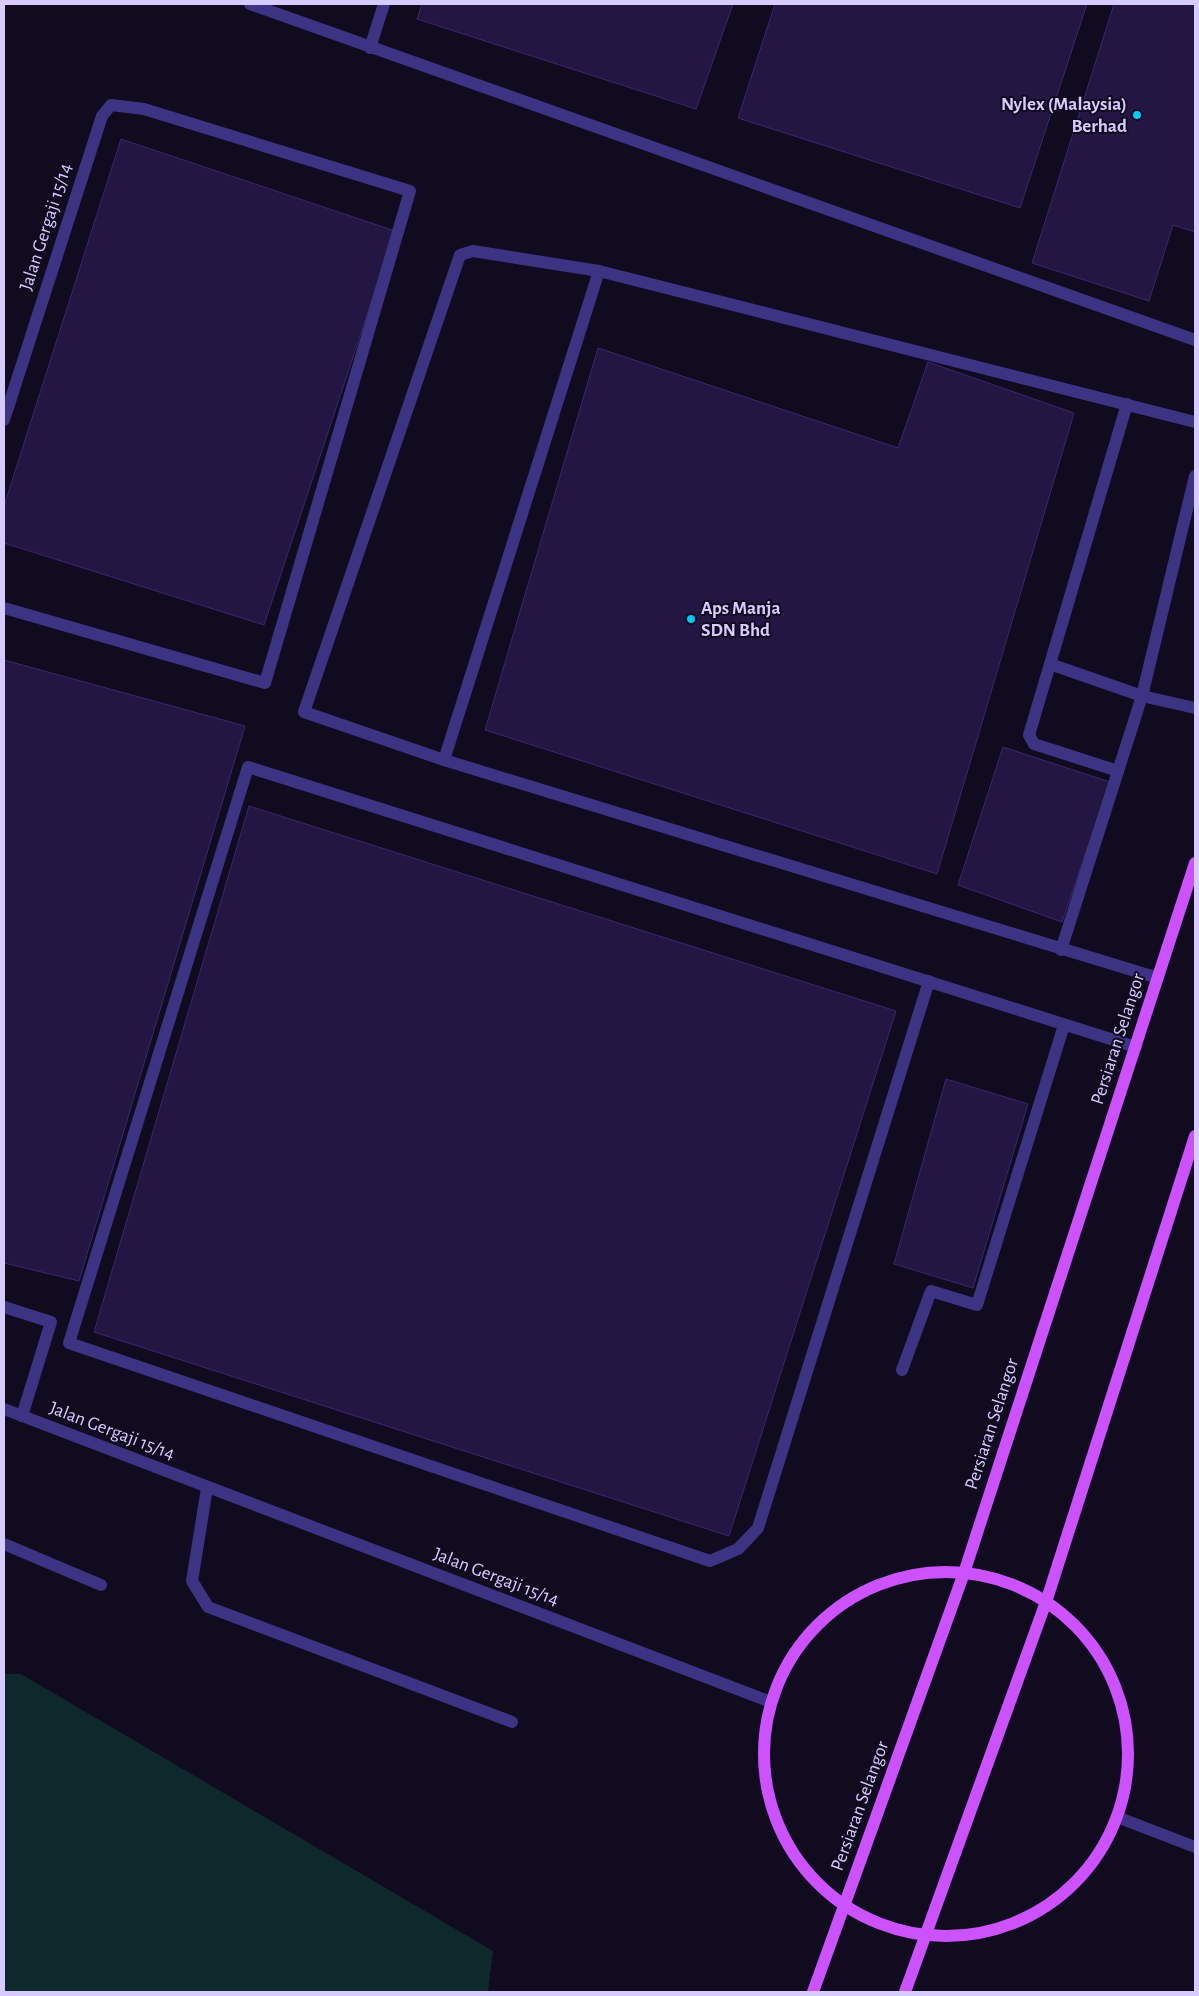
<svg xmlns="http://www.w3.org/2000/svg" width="1199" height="1996" font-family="'Alegreya Sans',sans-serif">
	<rect width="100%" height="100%" fill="#110b20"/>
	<polygon fill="#0e292b" points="4,1674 21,1674 493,1951 488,1992 4,1992"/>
	<g fill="#231643" stroke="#3b2670">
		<polygon points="422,4 733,4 696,109 417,19"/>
		<polygon points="775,4 1087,4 1020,208 738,118"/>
		<polygon points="1114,4 1195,4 1195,232 1173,225 1149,301 1032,263"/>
		<polygon points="121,139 395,231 264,625 4,543 4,506"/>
		<polygon points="598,348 898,448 928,362 1074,413 937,874 485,730"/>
		<polygon points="4,660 245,726 79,1281 4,1263"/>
		<polygon points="1003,747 1110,782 1062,922 958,885"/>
		<polygon points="249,806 896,1011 729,1536 94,1332"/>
		<polygon points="946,1079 1028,1104 973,1288 894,1264"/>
	</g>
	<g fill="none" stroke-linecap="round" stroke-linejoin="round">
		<g stroke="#3d3383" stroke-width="12">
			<polyline points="250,4 1195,340"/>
			<polyline points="370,48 384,4"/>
			<polyline points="4,420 102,116 111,105 144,109 410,191 265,683 4,608"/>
			<polyline points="1050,664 1142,696 1195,708"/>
			<polyline points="444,760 599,271"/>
			<polyline points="1118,771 1034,744 1029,735 1127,404"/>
			<polyline points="1061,950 1142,696 1195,476"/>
			<polyline points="1158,978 444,760 304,712 460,255 473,251 599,271 1195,422"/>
			<polyline points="929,981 758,1528 738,1549 710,1561 69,1343 248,767 1136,1047"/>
			<polyline points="4,1307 51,1322 22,1416"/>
			<polyline points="902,1370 931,1291 977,1305 1064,1025"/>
			<polyline points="4,1409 771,1702"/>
			<polyline points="207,1488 192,1581 208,1607 512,1722"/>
			<polyline points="4,1544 101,1585"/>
			<polyline points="1117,1817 1195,1847"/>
		</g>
		<g stroke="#cd52ff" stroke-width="12">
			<circle cx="946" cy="1754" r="182"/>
			<polyline points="813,1992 964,1573 1195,863"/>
			<polyline points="905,1992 1047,1599 1195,1136"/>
		</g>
	</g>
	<g fill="#00c8f6" stroke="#110b20" stroke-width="2">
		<circle cx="1137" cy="115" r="5"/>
		<circle cx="691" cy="619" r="5"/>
	</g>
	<g text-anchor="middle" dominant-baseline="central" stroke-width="4" stroke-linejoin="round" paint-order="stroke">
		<g font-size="19" font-weight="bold" fill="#d5cbff" stroke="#110b20" text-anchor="end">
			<text x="1127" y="104">Nylex (Malaysia)<tspan x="1127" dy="22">Berhad</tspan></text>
			<text x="701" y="608" text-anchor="start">Aps Manja<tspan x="701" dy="22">SDN Bhd</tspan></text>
		</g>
		<g font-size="19" fill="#d5cbff" stroke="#110b20">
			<text transform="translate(46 227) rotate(-72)">Jalan Gergaji 15/14</text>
			<text transform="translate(1118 1039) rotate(-72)">Persiaran Selangor</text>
			<text transform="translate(992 1424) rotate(-72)">Persiaran Selangor</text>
			<text transform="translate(112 1431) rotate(21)">Jalan Gergaji 15/14</text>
			<text transform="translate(496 1577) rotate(21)">Jalan Gergaji 15/14</text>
			<text transform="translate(860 1806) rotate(-70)">Persiaran Selangor</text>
		</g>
	</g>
	<rect width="1199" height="1996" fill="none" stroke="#d5cbff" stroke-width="10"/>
</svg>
